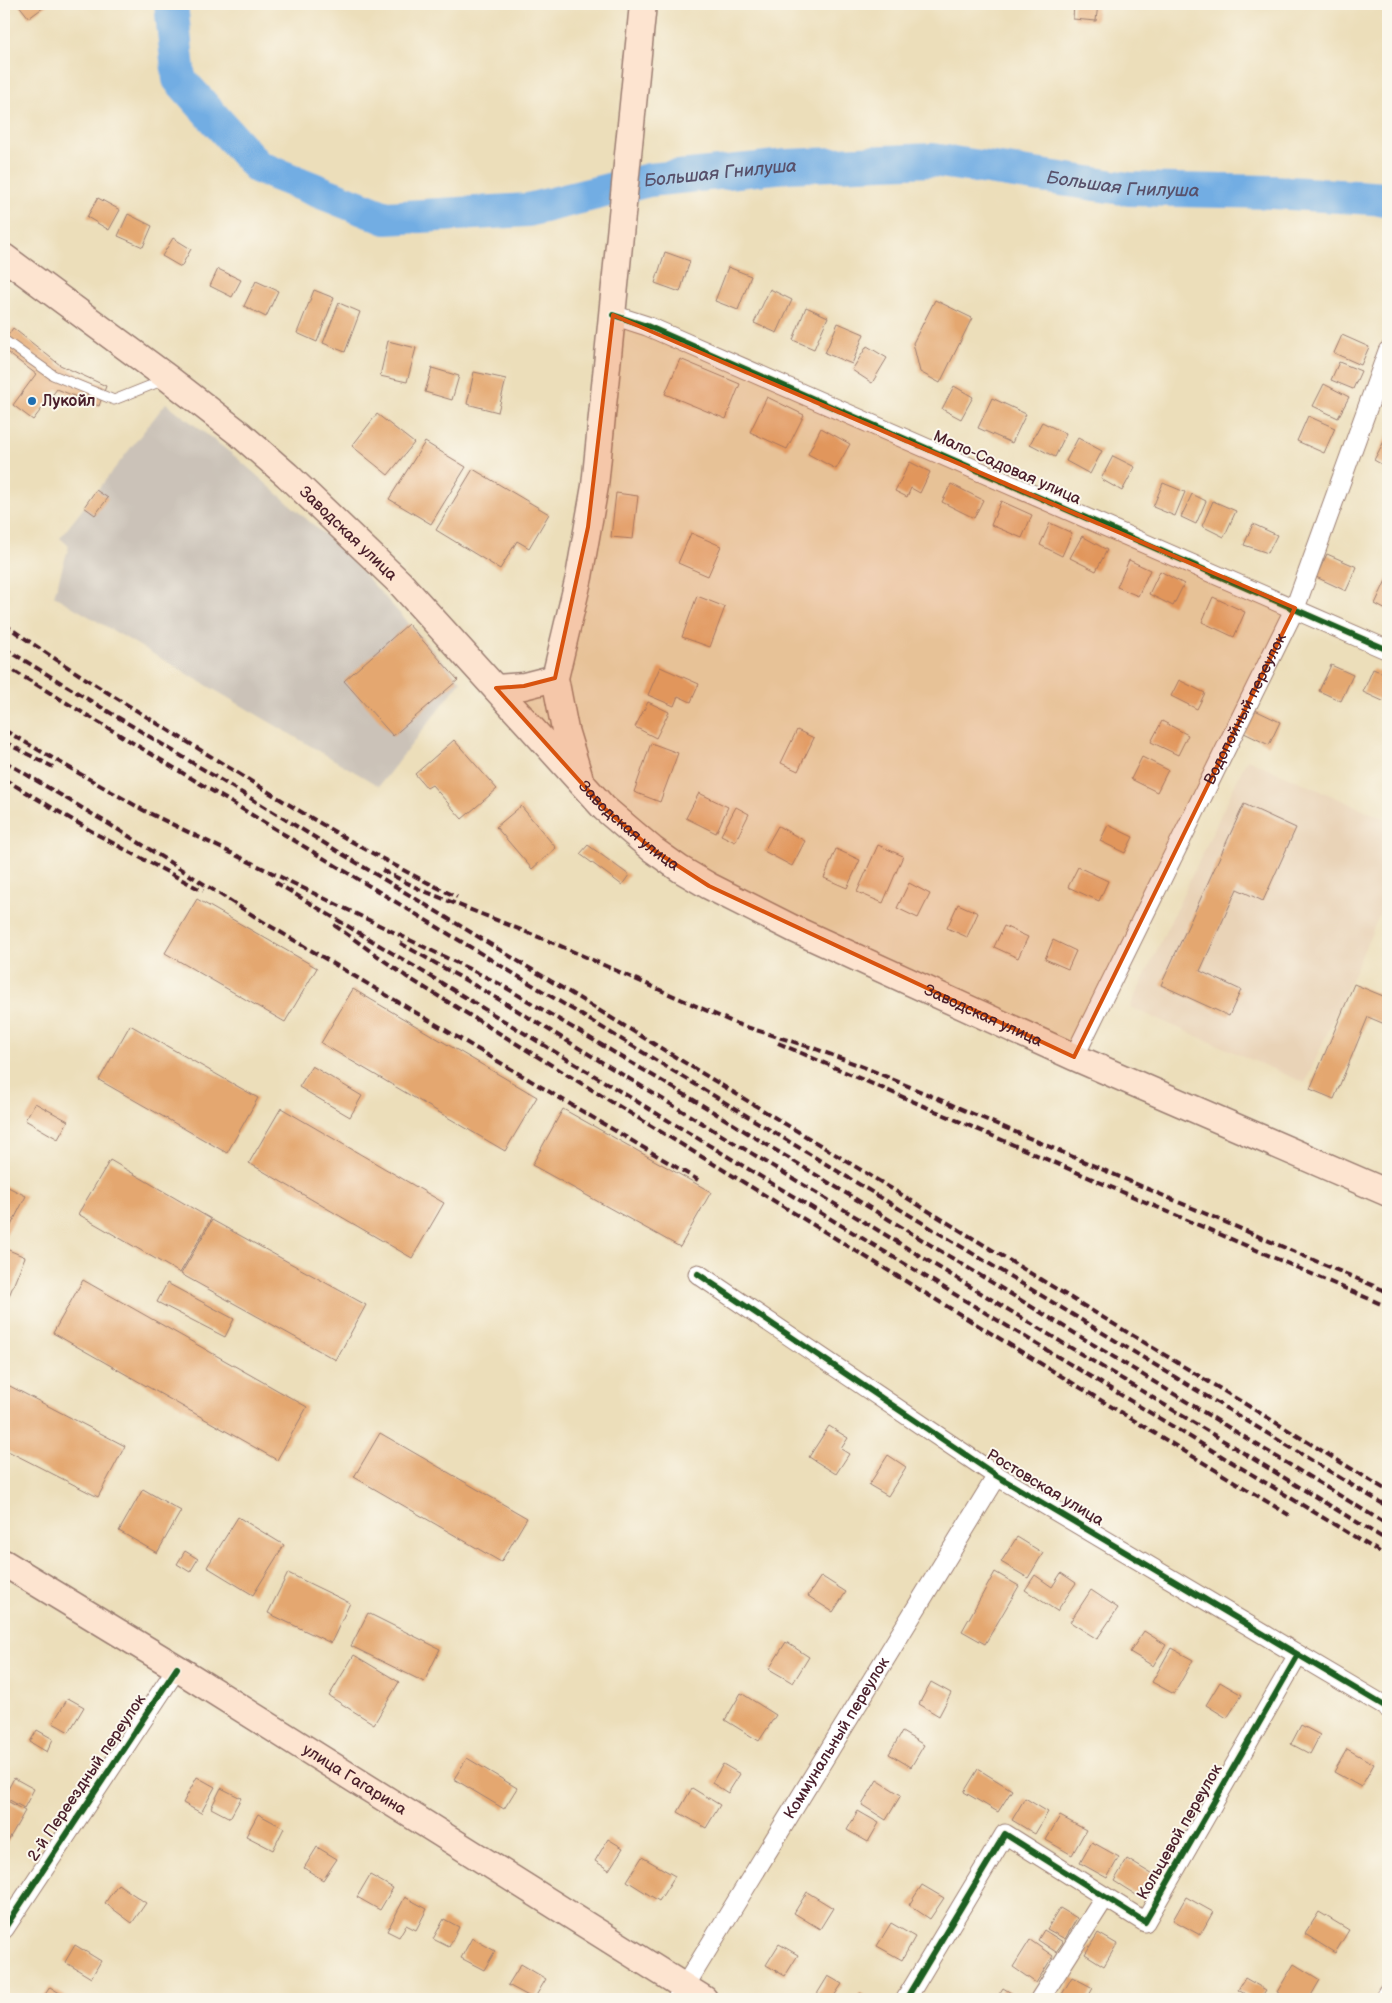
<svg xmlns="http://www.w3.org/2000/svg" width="1392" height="2003" font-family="'Balsamiq Sans',sans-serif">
	<rect width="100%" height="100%" fill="#fbf7ec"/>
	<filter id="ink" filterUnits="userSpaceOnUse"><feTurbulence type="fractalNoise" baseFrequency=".02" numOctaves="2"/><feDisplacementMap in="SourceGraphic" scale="10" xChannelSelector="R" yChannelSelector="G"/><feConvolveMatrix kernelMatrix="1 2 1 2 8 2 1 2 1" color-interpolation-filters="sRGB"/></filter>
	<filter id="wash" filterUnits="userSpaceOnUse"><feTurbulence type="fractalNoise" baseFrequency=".0096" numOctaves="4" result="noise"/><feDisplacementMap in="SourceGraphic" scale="20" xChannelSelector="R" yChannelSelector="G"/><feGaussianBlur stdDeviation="1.12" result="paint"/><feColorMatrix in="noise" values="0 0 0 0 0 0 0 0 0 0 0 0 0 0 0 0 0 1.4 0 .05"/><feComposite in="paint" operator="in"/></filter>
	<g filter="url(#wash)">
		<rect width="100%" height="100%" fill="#ecdeba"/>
		<polygon fill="#e9d3b7" points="1247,759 1388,820 1388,908 1383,907 1305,1083 1130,1007"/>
		<polygon fill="#cbc2b8" points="166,403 237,458 343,551 461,681 379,786 54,596 69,546 60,538"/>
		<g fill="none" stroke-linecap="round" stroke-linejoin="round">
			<path stroke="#72ade3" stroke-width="34" id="s1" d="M171 4 179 79 258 167 386 218 528 210 649 180 786 166 933 160 1129 189 1273 192 1388 199"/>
		</g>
		<g id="blocks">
			<g fill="#e4a770">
				<polygon points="18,4 48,4 29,18"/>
				<polygon points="1074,4 1098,4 1096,21 1073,19"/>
				<polygon points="98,198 120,210 109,230 87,217"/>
				<polygon points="128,214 152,226 143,247 118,236"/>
				<polygon points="173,238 191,249 181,267 162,256"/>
				<polygon points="665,252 690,261 680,292 655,283"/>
				<polygon points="728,267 751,276 738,310 715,301"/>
				<polygon points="218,269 241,280 232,297 210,286"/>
				<polygon points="256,281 278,291 266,317 244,306"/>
				<polygon points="770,289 792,300 777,333 754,323"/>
				<polygon points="314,290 334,298 317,342 297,333"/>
				<polygon points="935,300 972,318 940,383 920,372 913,343"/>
				<polygon points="339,303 360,312 345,352 323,343"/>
				<polygon points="806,307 828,317 814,349 793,340"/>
				<polygon points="838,323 864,334 852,364 825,353"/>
				<polygon points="13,328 60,365 106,386 99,406 57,389 33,420 13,405 36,374 4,350 4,341"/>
				<polygon points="1342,335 1369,347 1361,365 1334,353"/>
				<polygon points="388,341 416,348 407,382 380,376"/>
				<polygon points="867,346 887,358 872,383 852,370"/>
				<polygon points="680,359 740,384 726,419 665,394"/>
				<polygon points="1339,362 1361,371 1353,389 1331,380"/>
				<polygon points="432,368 459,376 452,400 425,392"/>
				<polygon points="474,372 506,379 498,412 467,404"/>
				<polygon points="1324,384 1349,397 1338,418 1313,406"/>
				<polygon points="954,386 973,397 961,419 942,409"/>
				<polygon points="767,397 804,415 787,449 750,432"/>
				<polygon points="992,398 1026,414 1012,443 978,428"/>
				<polygon points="377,414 414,443 388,475 352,446"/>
				<polygon points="1308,416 1335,428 1324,453 1297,441"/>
				<polygon points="1042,422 1066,434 1055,457 1030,444"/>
				<polygon points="821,428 850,444 836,469 808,454"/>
				<polygon points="1388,434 1388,468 1374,460"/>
				<polygon points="1078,438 1102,451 1090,474 1066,461"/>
				<polygon points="425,442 466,467 431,524 389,499"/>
				<polygon points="1113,456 1135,467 1122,491 1101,479"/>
				<polygon points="910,462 930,472 920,493 911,488 907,497 895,491"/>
				<polygon points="473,469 549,514 529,548 517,541 500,569 436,530"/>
				<polygon points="1163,483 1185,492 1175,516 1153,507"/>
				<polygon points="951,484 983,500 974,518 942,502"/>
				<polygon points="96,490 108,498 95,515 84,507"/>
				<polygon points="616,493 638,496 633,539 611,537"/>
				<polygon points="1192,494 1206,501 1196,524 1181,517"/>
				<polygon points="1001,501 1032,515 1022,538 991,525"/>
				<polygon points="1213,501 1236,511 1224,537 1202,526"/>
				<polygon points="1050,523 1072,533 1062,556 1040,545"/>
				<polygon points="1253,524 1277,535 1268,553 1244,545"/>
				<polygon points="691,533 721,546 708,576 678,563"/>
				<polygon points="1082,536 1107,550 1096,571 1070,558"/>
				<polygon points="1327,554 1357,567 1346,591 1316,577"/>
				<polygon points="1129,560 1150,570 1138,596 1117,587"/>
				<polygon points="1160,571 1184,584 1173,606 1149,594"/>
				<polygon points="1388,576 1388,611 1375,604"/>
				<polygon points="697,596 725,607 710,647 682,637"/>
				<polygon points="1213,597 1245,612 1234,637 1202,622"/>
				<polygon points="408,624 458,680 393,736 344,681"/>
				<polygon points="1331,665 1353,675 1341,701 1319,691"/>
				<polygon points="660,667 699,684 691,702 678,696 674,706 648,695"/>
				<polygon points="1373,669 1388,675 1388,696 1385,702 1363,692"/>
				<polygon points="1179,680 1205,693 1197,709 1171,696"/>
				<polygon points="648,702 669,712 656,738 635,727"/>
				<polygon points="1255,710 1280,722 1269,745 1244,733"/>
				<polygon points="1162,721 1188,735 1178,755 1151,742"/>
				<polygon points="797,730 814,738 798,771 781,763"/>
				<polygon points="454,740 497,789 462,819 432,785 427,788 415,774"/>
				<polygon points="651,743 678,753 660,802 634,792"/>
				<polygon points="1142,757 1168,770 1157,792 1131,779"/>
				<polygon points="699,793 728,807 716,833 686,818"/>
				<polygon points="1244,804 1296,828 1263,901 1237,889 1200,971 1241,990 1229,1016 1161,985"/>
				<polygon points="521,806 556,848 532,869 496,827"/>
				<polygon points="736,807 749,814 735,842 721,835"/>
				<polygon points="1108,825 1133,837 1125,853 1100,841"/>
				<polygon points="778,826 805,841 792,866 764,851"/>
				<polygon points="588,845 629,875 622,885 580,854"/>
				<polygon points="878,845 903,856 883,903 857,892"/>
				<polygon points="836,849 860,860 847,888 824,878"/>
				<polygon points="1078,867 1108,881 1099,901 1068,887"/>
				<polygon points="909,883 930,894 918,918 897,908"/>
				<polygon points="197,899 317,968 285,1022 165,953"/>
				<polygon points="958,904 978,913 967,937 947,928"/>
				<polygon points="1004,926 1028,937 1018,958 994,947"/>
				<polygon points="1053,940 1076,951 1068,969 1045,959"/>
				<polygon points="1354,984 1388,998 1388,1021 1387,1025 1368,1017 1334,1099 1310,1089"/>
				<polygon points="353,989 537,1097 505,1151 321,1043"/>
				<polygon points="130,1025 258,1098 227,1153 99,1080"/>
				<polygon points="312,1066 362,1096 350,1117 299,1087"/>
				<polygon points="35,1103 68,1121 58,1139 25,1120"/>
				<polygon points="281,1108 444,1203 412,1258 249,1163"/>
				<polygon points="563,1109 711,1192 680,1247 532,1165"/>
				<polygon points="110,1160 211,1219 180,1273 78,1214"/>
				<polygon points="4,1185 26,1196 4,1239"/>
				<polygon points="212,1220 366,1305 336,1360 181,1274"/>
				<polygon points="4,1248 25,1257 4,1308"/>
				<polygon points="83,1280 307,1407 277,1460 53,1333"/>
				<polygon points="167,1283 234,1319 225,1337 157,1302"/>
				<polygon points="4,1383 125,1446 98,1497 4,1449"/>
				<polygon points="829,1426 848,1438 841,1449 849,1454 836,1474 809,1457"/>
				<polygon points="380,1433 527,1518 501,1562 354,1477"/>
				<polygon points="888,1455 906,1467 888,1496 869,1485"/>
				<polygon points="143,1489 181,1511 157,1553 119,1531"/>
				<polygon points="238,1517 284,1545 253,1595 207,1567"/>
				<polygon points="1017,1537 1043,1553 1028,1578 1001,1562"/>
				<polygon points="185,1551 198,1559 190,1572 177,1564"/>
				<polygon points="995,1572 1019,1586 985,1644 962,1631"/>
				<polygon points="288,1573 350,1603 331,1643 268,1613"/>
				<polygon points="1061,1573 1076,1583 1057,1611 1025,1590 1035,1575 1052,1587"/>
				<polygon points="821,1576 846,1592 833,1612 808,1596"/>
				<polygon points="1091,1590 1118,1608 1097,1639 1070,1622"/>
				<polygon points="368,1613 440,1649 424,1682 351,1646"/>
				<polygon points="1144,1631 1166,1645 1153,1666 1130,1652"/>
				<polygon points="786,1642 809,1657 793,1683 769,1669"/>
				<polygon points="1171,1648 1193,1660 1174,1694 1152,1682"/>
				<polygon points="354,1655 399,1682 374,1724 329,1696"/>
				<polygon points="931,1682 951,1693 939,1716 919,1704"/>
				<polygon points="1220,1682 1242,1695 1227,1718 1206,1705"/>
				<polygon points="741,1693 776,1715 759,1741 725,1720"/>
				<polygon points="68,1698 84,1707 69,1732 53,1723"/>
				<polygon points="1301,1725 1320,1735 1310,1754 1291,1744"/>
				<polygon points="37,1730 53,1739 47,1752 30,1742"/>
				<polygon points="902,1732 924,1745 911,1767 889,1754"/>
				<polygon points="1347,1749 1374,1764 1361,1787 1334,1772"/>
				<polygon points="467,1758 517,1788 504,1809 454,1779"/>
				<polygon points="723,1764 740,1774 728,1793 712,1783"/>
				<polygon points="978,1769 1012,1790 998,1812 964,1792"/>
				<polygon points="197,1777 215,1787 201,1813 183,1803"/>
				<polygon points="14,1778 34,1789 24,1808 4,1797"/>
				<polygon points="877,1780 901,1795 886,1820 862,1805"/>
				<polygon points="221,1788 241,1798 230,1818 211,1808"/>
				<polygon points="692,1788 720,1805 706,1828 678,1812"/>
				<polygon points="1025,1798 1048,1812 1035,1834 1012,1820"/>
				<polygon points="4,1799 25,1811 4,1848"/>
				<polygon points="858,1811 879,1823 868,1842 847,1830"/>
				<polygon points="258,1814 284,1828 273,1850 246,1836"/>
				<polygon points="1060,1816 1086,1830 1072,1855 1046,1840"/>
				<polygon points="608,1839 623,1848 609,1870 595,1861"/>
				<polygon points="1092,1842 1119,1857 1107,1878 1080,1863"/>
				<polygon points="317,1847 337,1859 323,1880 304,1868"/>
				<polygon points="642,1857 675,1876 659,1901 627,1881"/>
				<polygon points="1127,1859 1155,1876 1141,1898 1114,1881"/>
				<polygon points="370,1875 393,1888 380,1910 357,1897"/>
				<polygon points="118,1884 146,1903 132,1923 105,1903"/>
				<polygon points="922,1885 944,1898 930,1919 909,1905"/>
				<polygon points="807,1892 833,1908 820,1929 794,1913"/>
				<polygon points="405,1897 427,1909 416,1930 406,1925 399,1937 387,1931"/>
				<polygon points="1186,1897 1213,1912 1200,1935 1173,1920"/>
				<polygon points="1060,1908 1077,1918 1065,1939 1047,1929"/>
				<polygon points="1319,1912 1349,1930 1335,1953 1305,1934"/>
				<polygon points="444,1919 459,1927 449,1947 433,1939"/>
				<polygon points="891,1923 915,1937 902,1960 877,1946"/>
				<polygon points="1044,1930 1063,1942 1056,1952 1038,1940"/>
				<polygon points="1098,1933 1117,1944 1104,1966 1085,1954"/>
				<polygon points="472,1938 495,1951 484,1970 461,1958"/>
				<polygon points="1030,1940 1053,1956 1036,1983 1013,1967"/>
				<polygon points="779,1944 798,1955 785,1976 766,1965"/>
				<polygon points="75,1945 101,1961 91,1978 65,1962"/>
				<polygon points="521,1964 546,1979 534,1999 508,1985"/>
				<polygon points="1294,1964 1320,1980 1309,1999 1289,1999 1277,1992"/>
				<polygon points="828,1976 842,1984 832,1999 825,1999 817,1994"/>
				<polygon points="1072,1977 1093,1988 1087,1999 1067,1999 1061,1996"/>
				<polygon points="1245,1978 1266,1990 1260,1999 1254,1999 1238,1990"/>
				<polygon points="50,1987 69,1999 42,1999"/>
				<polygon points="1003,1988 1021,1999 996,1999"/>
				<polygon points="860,1993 871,1999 857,1999"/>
			</g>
		</g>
	</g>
	<g filter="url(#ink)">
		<use href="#blocks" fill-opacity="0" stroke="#9b7e72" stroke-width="1"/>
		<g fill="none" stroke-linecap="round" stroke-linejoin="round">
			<g stroke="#9b7e72" stroke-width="11">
				<polyline id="lane" points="4,340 53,375 114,400 164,380"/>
			</g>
			<g stroke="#9b7e72" stroke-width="21">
				<g id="street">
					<polyline points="613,315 647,326 1388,650"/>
					<path id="s2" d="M1074 1057 1295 608 1388 351"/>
					<polyline points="698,1274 997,1476 1388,1708"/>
					<polyline points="4,1929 177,1668"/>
					<path id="s3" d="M677 1999 997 1476"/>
					<polyline points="906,1999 1005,1834 1145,1922 1298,1655"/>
					<polyline points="1040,1999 1105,1897"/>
					<polyline points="1384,1999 1388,1992"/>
				</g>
			</g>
			<g stroke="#9b7e72" stroke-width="29">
				<g id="secondary">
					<path id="s4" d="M4 257 168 378 240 434 287 475 400 583 604 808 652 849 680 869 709 886 794 929 1074 1057 1388 1193"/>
					<polyline points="496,688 524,686 555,678"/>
					<polyline points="579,776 565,730 555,678 579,577 595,486 643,4"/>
					<path id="s5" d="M4 1563 177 1668 704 1999"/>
				</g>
			</g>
			<use href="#lane" stroke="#fff" stroke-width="9"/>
			<use href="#street" stroke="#fff" stroke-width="19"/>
			<use href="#secondary" stroke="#fde4d0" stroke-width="26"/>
			<g stroke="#4a1f2b" stroke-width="4" stroke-dasharray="8 4" stroke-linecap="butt">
				<path d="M4 624C72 672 144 715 215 759 294 808 373 857 457 897"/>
				<polyline points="4,648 1388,1491"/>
				<polyline points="4,665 462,942 1388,1507"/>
				<polyline points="4,730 143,810 498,983 702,1105 1388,1525"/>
				<polyline points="4,742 53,767"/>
				<polyline points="4,761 127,835 265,923 698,1180"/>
				<polyline points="4,779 98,835 203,891"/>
				<polyline points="382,870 419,889 556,944 737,1024 816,1049 866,1068 1388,1292"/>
				<polyline points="275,882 1388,1557"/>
				<polyline points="334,925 407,977 1289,1515"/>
				<polyline points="400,943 495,997 1388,1541"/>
				<polyline points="778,1043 1388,1307"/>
			</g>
			<g stroke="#fbf7ec" stroke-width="9">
				<g id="cycleway">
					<polyline points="613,315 647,326 1388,650"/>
					<polyline points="698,1274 997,1476 1388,1708"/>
					<polyline points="4,1929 177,1668"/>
					<polyline points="906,1999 1005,1834 1145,1922 1298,1655"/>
				</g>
			</g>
			<use href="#cycleway" stroke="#1b5e20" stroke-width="6"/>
		</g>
	</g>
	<path fill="#d8530f" fill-opacity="0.2" stroke="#d8530f" stroke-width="4" stroke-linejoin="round" d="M613 315 1295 608 1074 1057 709 886 652 849 604 808 496 688 524 686 555 678 588 527Z"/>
	<circle fill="#1f6fb2" stroke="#fbf7ec" stroke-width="2" cx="32" cy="401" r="5"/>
	<g text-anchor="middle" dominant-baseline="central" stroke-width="4" stroke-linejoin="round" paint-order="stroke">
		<g font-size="16" font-weight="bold" fill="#4a1f2b" stroke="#fbf7ec" text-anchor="start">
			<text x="42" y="401">Лукойл</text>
		</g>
		<g font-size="16" fill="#4a1f2b" stroke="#fbf7ec">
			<text transform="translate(1007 468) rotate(24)">Мало-Садовая улица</text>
			<text stroke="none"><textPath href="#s4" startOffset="442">Заводская улица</textPath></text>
			<text stroke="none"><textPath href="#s2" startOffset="388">Водопойный переулок</textPath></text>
			<text stroke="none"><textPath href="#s4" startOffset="848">Заводская улица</textPath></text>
			<text stroke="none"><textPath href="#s4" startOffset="1252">Заводская улица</textPath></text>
			<text transform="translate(1045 1488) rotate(31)">Ростовская улица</text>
			<text stroke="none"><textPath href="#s3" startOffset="306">Коммунальный переулок</textPath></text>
			<text transform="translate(87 1778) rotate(-56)">2-й Переездный переулок</text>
			<text stroke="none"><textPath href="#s5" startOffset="412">улица Гагарина</textPath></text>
			<text transform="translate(1180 1832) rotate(-60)">Кольцевой переулок</text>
		</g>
		<g font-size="18" font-style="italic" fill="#58516b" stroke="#fbf7ec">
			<text stroke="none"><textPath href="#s1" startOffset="670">Большая Гнилуша</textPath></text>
			<text stroke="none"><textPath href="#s1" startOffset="1075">Большая Гнилуша</textPath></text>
		</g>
	</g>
	<rect width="1392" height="2003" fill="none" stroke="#fbf7ec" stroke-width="20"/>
</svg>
